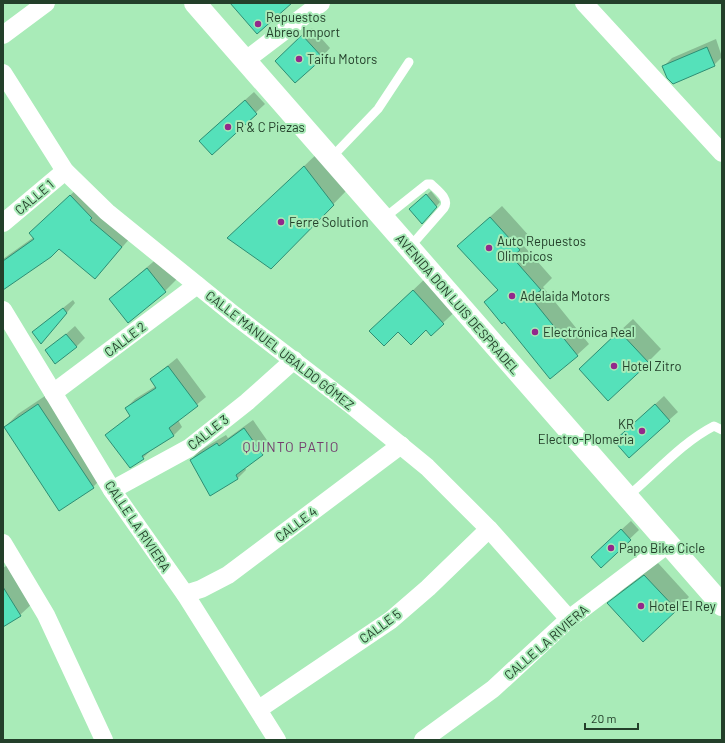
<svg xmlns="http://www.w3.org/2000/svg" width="725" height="743" font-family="Barlow,sans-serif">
	<rect width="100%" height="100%" fill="#a9ebb8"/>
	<g fill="#0003">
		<polygon points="312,28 330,48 322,57 285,52"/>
		<polygon points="716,39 722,57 714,65 663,67 672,58"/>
		<polygon points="254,92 265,104 212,153 209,132"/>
		<polygon points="321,150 350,187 271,268 246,221"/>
		<polygon points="81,185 132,236 95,278 59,248 3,287 3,259 34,237 41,223"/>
		<polygon points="431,191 440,202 426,218 415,205"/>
		<polygon points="502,206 531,238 523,245 552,278 543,287 589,344 577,355 504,320 485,302 498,289 470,235"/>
		<polygon points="160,256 178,278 165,291 110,299"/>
		<polygon points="430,274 461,306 431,334 426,329 388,314"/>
		<polygon points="73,300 75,303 41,343 33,332"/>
		<polygon points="633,319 661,349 648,362 593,356"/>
		<polygon points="75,326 85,338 76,347 47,351"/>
		<polygon points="177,358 206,397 178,420 182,427 173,436 152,449 143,458 107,435 131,415 126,408 135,399 156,386 151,379"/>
		<polygon points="51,392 106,474 93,487 5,427 18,414"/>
		<polygon points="664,396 678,412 669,420 624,433"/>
		<polygon points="253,420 271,446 245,467 246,470 238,478 191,460 199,451 226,435 228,438"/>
		<polygon points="631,521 639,530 601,566 601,548"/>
		<polygon points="658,563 689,597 676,610 609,603 622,590"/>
		<polygon points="9,564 34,602 20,615 3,626 3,568"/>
	</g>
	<g fill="#55e1ba" stroke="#2e8e74">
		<polygon points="230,3 292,3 257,34"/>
		<polygon points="302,35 323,58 295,83 275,61"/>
		<polygon points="707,47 715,66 673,84 667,78 662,66"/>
		<polygon points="245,100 257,114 212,155 199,141"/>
		<polygon points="304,166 334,205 271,269 227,238"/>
		<polygon points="426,194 437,207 422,224 409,209"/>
		<polygon points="70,195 92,218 90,220 122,247 95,279 59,249 51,257 3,290 3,261 34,239 29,233"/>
		<polygon points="490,217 520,250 512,257 541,290 531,298 578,356 550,379 504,322 502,324 484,302 498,290 457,246"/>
		<polygon points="147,268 166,292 128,323 109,299"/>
		<polygon points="413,290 444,324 431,336 426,330 411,345 398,332 384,346 369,331"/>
		<polygon points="63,308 67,313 41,344 32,332"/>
		<polygon points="619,331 649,363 608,401 579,369"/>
		<polygon points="66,334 77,347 55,364 45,350"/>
		<polygon points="168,366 198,406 169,428 174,436 142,456 144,459 130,468 105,435 130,416 125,408 156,388 150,379"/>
		<polygon points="38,404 94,488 59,511 4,427"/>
		<polygon points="655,404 670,421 629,458 614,441"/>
		<polygon points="244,428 263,455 236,475 238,479 210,496 190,460 217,443 219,446"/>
		<polygon points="621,529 631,540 601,568 591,557"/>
		<polygon points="644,575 677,610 643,642 607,603"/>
		<polygon points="3,587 21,616 3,627"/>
	</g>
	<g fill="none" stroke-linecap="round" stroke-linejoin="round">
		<g stroke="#fff" stroke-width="9">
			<polyline points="331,158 378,109 409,62"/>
			<path d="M383 219 427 184H431C438 191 450 199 444 208L409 248"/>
			<path d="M627 497C656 473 681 443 714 426L722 430"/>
		</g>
		<g stroke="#fff" stroke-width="18">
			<polyline points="584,3 722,153"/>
			<polyline points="3,35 46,3"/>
			<polyline points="246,60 321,3"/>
			<polyline points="3,73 65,171 107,212 234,315 350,404 427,467 489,529 569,619"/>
			<polyline points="3,223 65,171"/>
			<polyline points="3,310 112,490 185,594 277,740"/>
			<polyline points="53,393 197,285"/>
			<polyline points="112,490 189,448 247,402 294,360"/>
			<polyline points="3,543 46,615 104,740"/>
			<polyline points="185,594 201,589 228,575 401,445"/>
			<polyline points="259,709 391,620 428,588 489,529"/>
			<polyline points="423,740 493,689 569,619 668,544"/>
		</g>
		<polyline stroke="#fff" stroke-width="22" points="195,3 722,605"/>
	</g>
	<g fill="#93288b" stroke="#a9ebb8" stroke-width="1.5">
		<circle cx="258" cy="24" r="4"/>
		<circle cx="299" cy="59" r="4"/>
		<circle cx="228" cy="127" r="4"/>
		<circle cx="281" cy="222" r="4"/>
		<circle cx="489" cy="248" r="4"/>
		<circle cx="512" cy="296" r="4"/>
		<circle cx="535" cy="332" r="4"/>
		<circle cx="614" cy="366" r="4"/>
		<circle cx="642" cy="431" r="4"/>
		<circle cx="611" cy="548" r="4"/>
		<circle cx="641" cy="606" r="4"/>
	</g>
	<g text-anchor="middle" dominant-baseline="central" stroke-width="4" stroke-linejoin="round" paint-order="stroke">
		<g font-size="13" fill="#233f2a" stroke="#a9ebb8" text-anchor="start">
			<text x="266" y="17">Repuestos<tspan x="266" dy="15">Abreo Import</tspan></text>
			<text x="307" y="59">Taifu Motors</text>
			<text x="236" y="127">R &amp; C Piezas</text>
			<text x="289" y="222">Ferre Solution</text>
			<text x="497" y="241">Auto Repuestos<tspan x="497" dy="15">Olimpicos</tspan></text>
			<text x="520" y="296">Adelaida Motors</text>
			<text x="543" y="332">Electrónica Real</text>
			<text x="622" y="366">Hotel Zitro</text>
			<text x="634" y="424" text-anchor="end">KR<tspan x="634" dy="15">Electro-Plomeria</tspan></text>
			<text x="619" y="548">Papo Bike Cicle</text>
			<text x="649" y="606">Hotel El Rey</text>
		</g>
		<g font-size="13" fill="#233f2a" stroke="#a9ebb8">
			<text transform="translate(34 197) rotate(-40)">CALLE 1</text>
			<text transform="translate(458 304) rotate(49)">AVENIDA DON LUIS DESPRADEL</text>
			<text transform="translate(125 339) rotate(-37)">CALLE 2</text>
			<text transform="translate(280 350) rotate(38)">CALLE MANUEL UBALDO GÓMEZ</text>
			<text transform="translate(208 432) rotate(-38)">CALLE 3</text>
			<text transform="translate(296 524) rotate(-37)">CALLE 4</text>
			<text transform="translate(138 526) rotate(56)">CALLE LA RIVIERA</text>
			<text transform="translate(380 626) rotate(-36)">CALLE 5</text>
			<text transform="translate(546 642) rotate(-41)">CALLE LA RIVIERA</text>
		</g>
		<g font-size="14" letter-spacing="1" fill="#733d6d" stroke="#a9ebb8">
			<text x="291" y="446">QUINTO PATIO</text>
		</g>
	</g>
	<rect width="725" height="743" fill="none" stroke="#233f2a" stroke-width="8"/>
	<path d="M585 723v6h53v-6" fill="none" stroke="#233f2a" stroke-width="2"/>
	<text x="591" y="723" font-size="12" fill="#233f2a" stroke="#a9ebb8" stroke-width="3" paint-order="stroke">20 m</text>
</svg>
